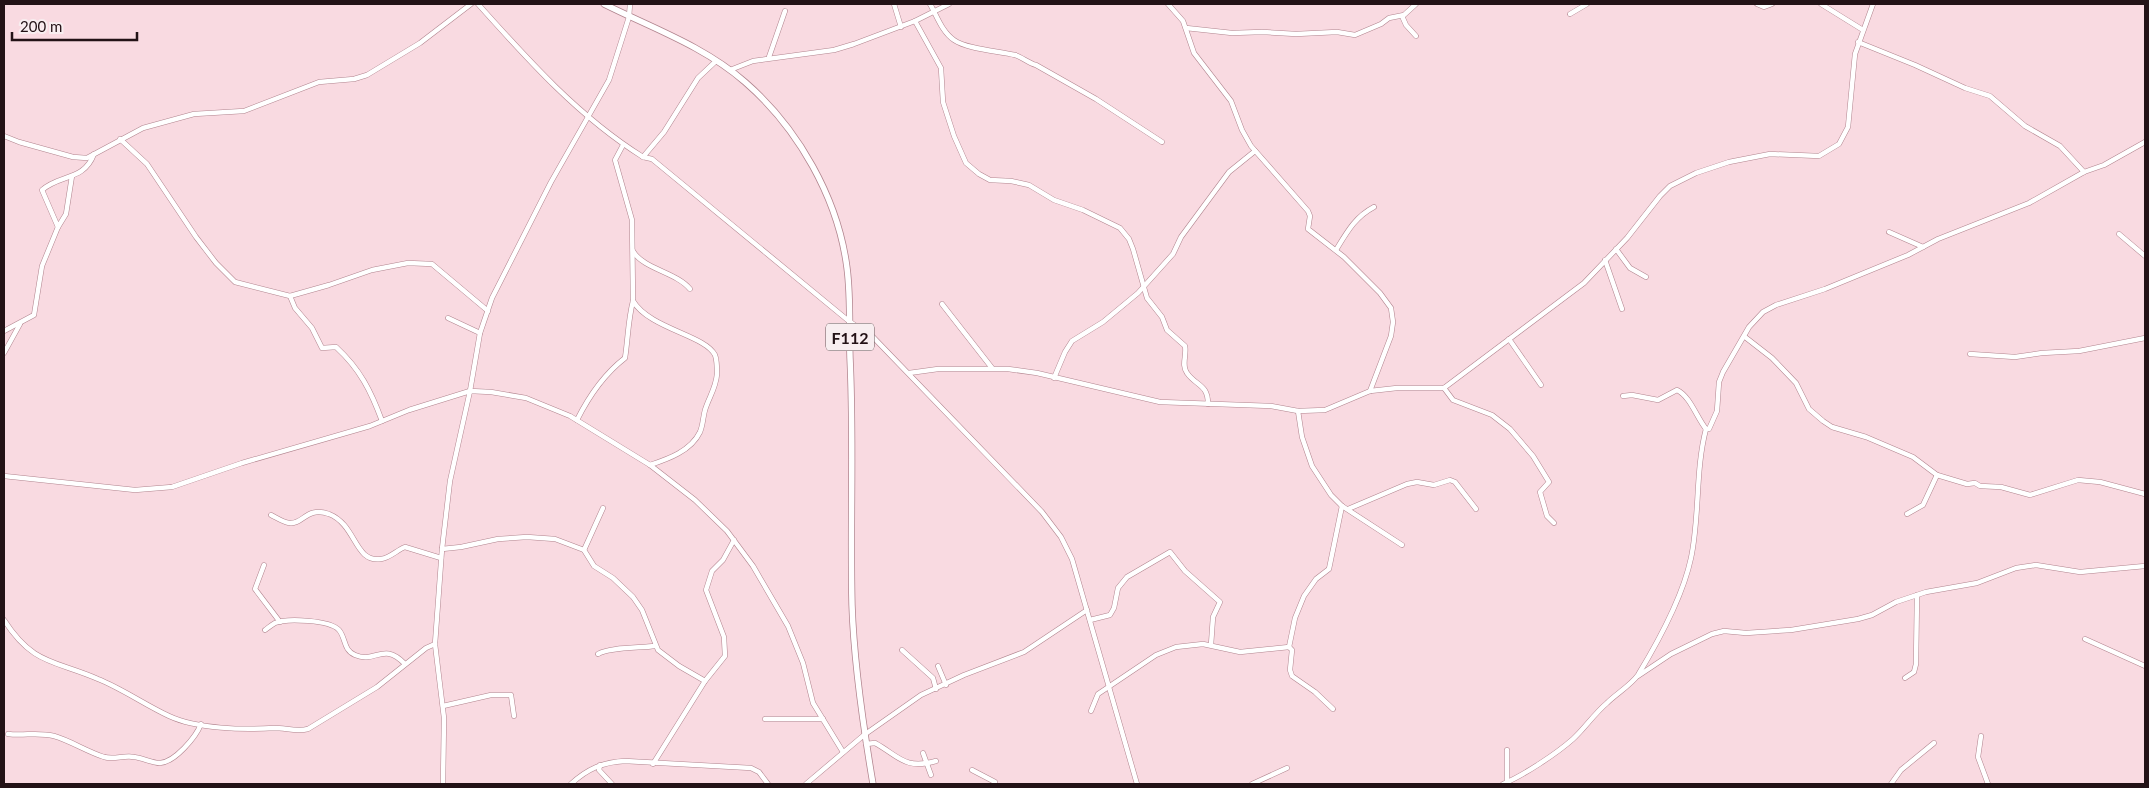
<svg xmlns="http://www.w3.org/2000/svg" width="2149" height="788" font-family="Lato,sans-serif">
	<rect width="100%" height="100%" fill="#f9dae1"/>
	<g fill="none" stroke-linecap="round" stroke-linejoin="round">
		<g stroke="#b1848e" stroke-width="5.5">
			<g id="minor">
				<path d="M478 4C528 60 579 117 643 157L652 159 850 322 873 337 1042 512 1061 537 1072 559 1137 784"/>
				<polyline points="894,4 901,27"/>
				<path d="M930 4C937 16 942 32 954 40 967 49 998 51 1015 55 1022 57 1028 63 1036 65L1096 99 1162 142"/>
				<polyline points="1168,4 1183,21 1194,53 1231,101 1242,130 1251,146 1308,211 1310,216 1308,229 1344,257 1380,293 1391,308 1393,322 1391,336 1370,391"/>
				<polyline points="1757,4 1764,7 1772,4"/>
				<polyline points="1821,4 1863,30"/>
				<polyline points="1570,14 1587,4"/>
				<polyline points="1402,16 1406,25 1416,36"/>
				<path d="M915 21 941 68 943 102 954 136 966 163 979 174 990 180 1011 181 1029 185 1054 200 1083 210 1120 228 1129 239 1133 249 1147 298 1162 317 1167 330 1185 346C1187 355 1181 365 1187 373 1196 386 1208 384 1208 404"/>
				<polyline points="1186,28 1232,33 1262,32 1296,34 1337,32 1355,35 1381,24 1389,18 1404,15 1416,4"/>
				<polyline points="1858,42 1915,65 1965,88 1990,96 2025,126 2060,146 2084,172"/>
				<polyline points="769,57 785,11"/>
				<polyline points="730,70 753,61 834,50 854,44 915,21 949,4"/>
				<polyline points="4,136 19,142 73,157 87,158 143,128 194,114 244,111 319,82 354,79 367,75 420,43 471,4"/>
				<polyline points="120,139 147,164 196,237 216,263 235,282 290,296 329,285 372,270 408,263 432,264 488,311"/>
				<path d="M623 145 615 160 632 220 633 301C650 329 705 335 715 355 717 360 717 368 717 374 716 388 709 397 705 410 703 417 703 425 700 432 691 451 668 459 650 465"/>
				<polyline points="643,157 664,132 698,78 716,61"/>
				<path d="M72 176 66 214 58 227 42 190C60 174 84 181 94 154"/>
				<polyline points="1889,232 1923,247"/>
				<polyline points="2119,234 2145,256"/>
				<polyline points="1616,249 1630,268 1646,277"/>
				<path d="M1336 250C1347 232 1355 217 1374 207"/>
				<path d="M633 251C643 269 676 272 690 289"/>
				<polyline points="1605,260 1622,309"/>
				<path d="M290 296 295 308 312 328 322 348 336 347C360 369 371 391 382 421"/>
				<polyline points="942,304 992,368"/>
				<polyline points="448,318 480,333"/>
				<polyline points="4,331 34,315 42,266 58,227"/>
				<polyline points="1745,337 1772,358 1796,383 1809,409 1823,421 1832,427 1866,437 1913,457 1937,475 1967,484 1975,483 1980,486 2001,487 2030,495 2078,480 2100,482 2145,494"/>
				<polyline points="1509,339 1541,385"/>
				<polyline points="4,353 20,324"/>
				<polyline points="1970,354 2015,357 2042,353 2079,351 2145,338"/>
				<polyline points="909,373 938,369 1008,369 1037,373 1160,402 1271,406 1298,411 1325,410 1370,391 1397,388 1444,388 1584,283 1627,238 1660,196 1670,186 1696,173 1729,162 1770,154 1819,156 1839,144 1848,127 1855,54 1873,4"/>
				<polyline points="1054,378 1065,352 1072,341 1103,322 1138,293 1173,254 1181,237 1229,172 1255,151"/>
				<polyline points="1444,388 1453,400 1492,415 1510,429 1533,456 1549,482 1540,492 1547,516 1554,523"/>
				<path d="M1623 396 1632 395 1658 400 1677 390C1690 396 1697 418 1706 429"/>
				<polyline points="1298,411 1302,437 1312,466 1331,495 1342,506 1402,545"/>
				<path d="M577 420C589 396 603 375 625 358 628 339 628 320 633 301"/>
				<polyline points="4,476 135,490 172,487 242,463 370,426 409,410 470,391 491,392 526,398 570,416 650,465 695,500 727,531 753,566 788,626 803,663 813,703 843,752"/>
				<polyline points="1348,509 1407,484 1417,482 1434,485 1450,480 1455,482 1476,509"/>
				<polyline points="1907,514 1923,505 1937,475"/>
				<path d="M271 515C277 518 283 522 289 523 303 525 306 506 329 514 357 525 354 563 381 559 390 558 397 550 405 547L441 558"/>
				<polyline points="442,549 461,547 498,539 527,537 555,539 584,550 594,566 613,578 633,597 642,610 658,650 679,666 705,681"/>
				<polyline points="584,550 603,508"/>
				<polyline points="264,565 255,589 280,622"/>
				<path d="M4 620C33 665 54 660 98 679 123 689 145 705 169 716 197 729 244 730 274 728 286 728 297 732 308 729L377 687 426 648 435 644"/>
				<polyline points="1090,620 1110,615 1114,608 1118,588 1127,577 1170,552 1185,571 1220,602 1213,617 1211,645"/>
				<path d="M265 630C268 628 271 625 275 623 287 618 330 620 339 630 346 638 343 650 355 655 376 664 383 641 405 664"/>
				<polyline points="2085,639 2145,666"/>
				<polyline points="1289,647 1292,650 1290,670 1292,676 1315,692 1333,709"/>
				<polyline points="902,650 933,678 936,689"/>
				<path d="M598 654C609 647 640 648 655 646"/>
				<polyline points="938,666 946,685"/>
				<polyline points="1638,676 1671,654 1712,634 1724,631 1746,633 1791,630 1858,619 1872,615 1896,602 1926,592 1977,583 2016,568 2036,565 2080,572 2145,566"/>
				<polyline points="1905,678 1914,672 1916,664 1917,595"/>
				<polyline points="443,706 491,695 511,695 514,716"/>
				<polyline points="1091,711 1098,694 1156,655 1176,647 1203,644 1240,652 1289,647 1295,618 1304,596 1316,579 1329,569 1342,506"/>
				<polyline points="765,719 823,719"/>
				<path d="M8 734C23 736 39 732 54 736 71 741 86 751 104 757 114 760 124 755 134 757 143 758 152 763 160 763 175 762 196 737 201 724"/>
				<polyline points="1981,736 1978,757 1988,784"/>
				<path d="M866 744 875 743C899 756 904 770 936 761"/>
				<polyline points="923,753 931,775"/>
				<polyline points="653,764 705,681 725,656 724,637 706,590 712,571 723,560 734,540"/>
				<polyline points="600,765 599,770 612,784"/>
				<polyline points="972,770 995,782 995,784"/>
				<polyline points="1507,782 1507,750"/>
				<polyline points="443,784 444,718 435,644 442,549 450,481 470,391 480,333 492,298 551,182 609,80 629,17 630,4"/>
				<path d="M571 784C587 769 603 762 625 761L751 768 759 772 768 784"/>
				<polyline points="806,784 864,735 921,695 964,675 1024,652 1087,610"/>
				<polyline points="1252,784 1287,768"/>
				<path d="M1503 784C1524 775 1556 754 1573 739 1585 728 1594 714 1607 703 1616 694 1631 685 1638 675 1658 642 1683 596 1691 558 1700 516 1695 471 1706 429H1709L1717 411 1719 382 1723 372 1749 327 1763 312 1776 305 1825 289 1908 255 1938 239 2029 203 2084 172 2104 165 2145 142"/>
				<polyline points="1891,784 1901,770 1934,743"/>
			</g>
		</g>
		<g stroke="#b1848e" stroke-width="7">
			<path id="major" d="M604 4C652 28 704 46 745 82 798 128 838 198 847 268 851 298 849 328 850 358 854 440 850 523 852 605 854 665 863 725 873 784"/>
		</g>
		<use href="#minor" stroke="#fff" stroke-width="4.5"/>
		<use href="#major" stroke="#fff" stroke-width="5.5"/>
	</g>
	<g text-anchor="middle" dominant-baseline="central" stroke-width="4" stroke-linejoin="round" paint-order="stroke">
		<rect fill="#f8eef0" stroke="#635457" stroke-width="1" x="826" y="323.5" width="48" height="27" rx="4"/>
		<g font-size="16" font-weight="bold" fill="#231216">
			<text x="850" y="337">F112</text>
		</g>
	</g>
	<rect width="2149" height="788" fill="none" stroke="#231216" stroke-width="10"/>
	<path d="M12 32v8h125v-8" fill="none" stroke="#231216" stroke-width="2.5"/>
	<text x="20" y="32" font-size="15" fill="#231216" stroke="#f8eef0" stroke-width="4" paint-order="stroke">200 m</text>
</svg>
